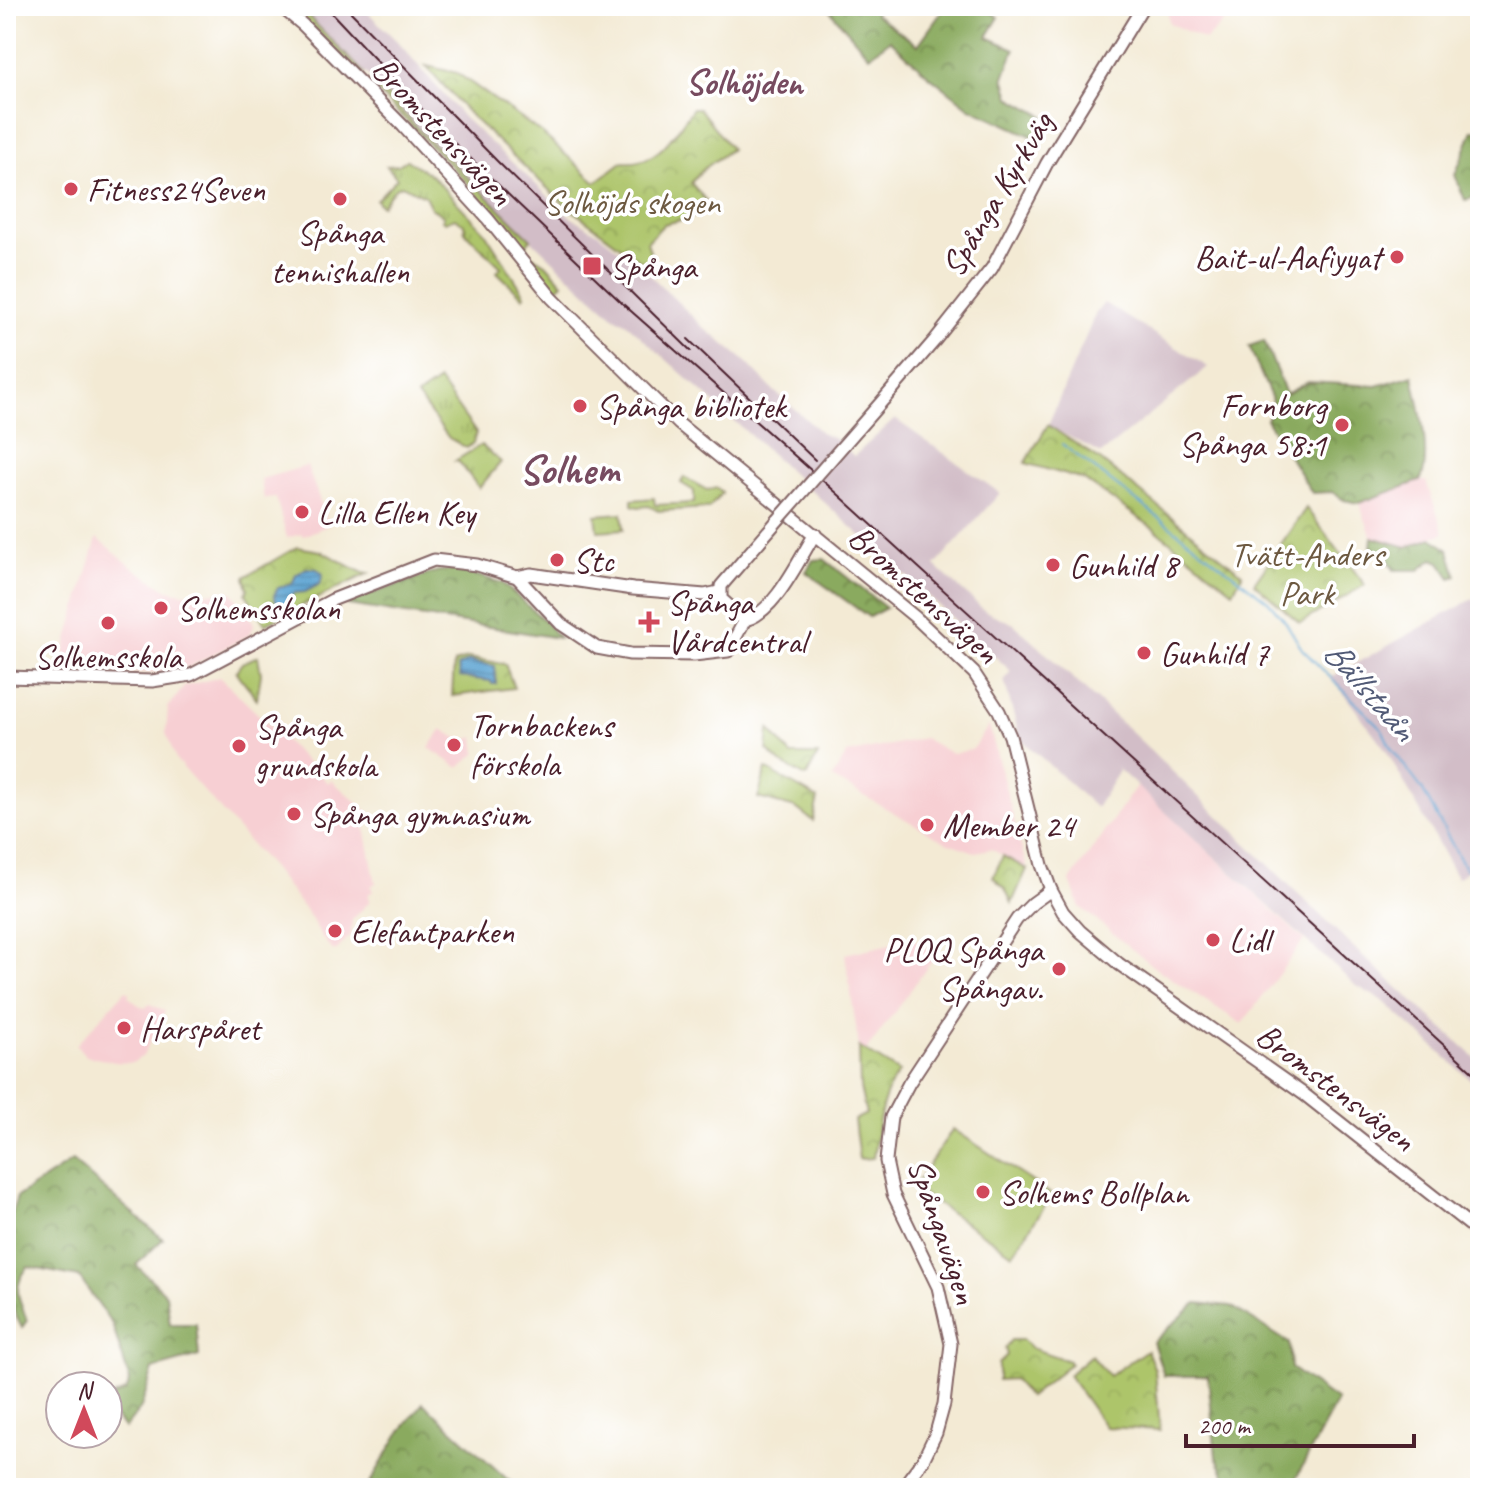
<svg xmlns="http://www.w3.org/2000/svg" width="1486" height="1494" font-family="Caveat,sans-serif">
	<defs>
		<pattern id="grass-tufts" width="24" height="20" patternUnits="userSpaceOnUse" patternTransform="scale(2)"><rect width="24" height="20" fill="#adc56a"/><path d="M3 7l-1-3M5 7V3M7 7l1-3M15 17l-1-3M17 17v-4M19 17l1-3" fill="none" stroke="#96a95c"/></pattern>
		<pattern id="forest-crowns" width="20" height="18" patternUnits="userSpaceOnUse" patternTransform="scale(2)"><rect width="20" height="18" fill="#8aaa5e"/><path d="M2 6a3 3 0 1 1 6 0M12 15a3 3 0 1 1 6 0" fill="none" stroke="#738a4e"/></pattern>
		<pattern id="park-crowns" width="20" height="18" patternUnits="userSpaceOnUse" patternTransform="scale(2)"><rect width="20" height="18" fill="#adc56a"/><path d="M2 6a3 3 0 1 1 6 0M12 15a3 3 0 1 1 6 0" fill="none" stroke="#96a95c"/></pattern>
		<pattern id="water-rules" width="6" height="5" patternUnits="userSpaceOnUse" patternTransform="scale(2)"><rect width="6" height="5" fill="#5aa3d2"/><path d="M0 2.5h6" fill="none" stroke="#4c84ab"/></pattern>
	</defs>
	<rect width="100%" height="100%" fill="#fff"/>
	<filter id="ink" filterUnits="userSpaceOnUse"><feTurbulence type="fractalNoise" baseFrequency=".0125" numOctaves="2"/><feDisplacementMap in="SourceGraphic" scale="16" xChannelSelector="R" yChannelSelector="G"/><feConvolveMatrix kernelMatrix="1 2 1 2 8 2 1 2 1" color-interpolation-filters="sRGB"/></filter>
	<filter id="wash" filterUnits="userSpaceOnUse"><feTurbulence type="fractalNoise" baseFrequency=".006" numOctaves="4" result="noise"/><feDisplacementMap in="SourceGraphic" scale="32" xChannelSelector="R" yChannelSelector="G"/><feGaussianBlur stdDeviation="1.8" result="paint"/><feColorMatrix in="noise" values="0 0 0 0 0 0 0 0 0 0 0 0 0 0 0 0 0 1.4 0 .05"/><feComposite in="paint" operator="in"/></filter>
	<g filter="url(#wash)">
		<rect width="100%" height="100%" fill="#f3ead4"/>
		<g fill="#f7cfd3">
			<polygon points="1172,6 1235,6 1228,18 1205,40 1169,23 1168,14"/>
			<polygon points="307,466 329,525 303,536 301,534 287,538 276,498 264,499 261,479"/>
			<polygon points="1420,481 1426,481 1444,533 1407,547 1372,537 1359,503"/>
			<polygon points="97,538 135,569 168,590 183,593 232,592 253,621 254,626 249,635 189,667 171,672 58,674"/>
			<polygon points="220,677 328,783 331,780 368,812 365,816 370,822 365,828 376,883 371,886 373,892 369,893 369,902 352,920 351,934 337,950 332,950 323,939 309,915 272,868 176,760 166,733 168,707 185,686"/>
			<polygon points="989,725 1027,869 991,849 975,852 946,842 832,778 847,754 924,738 952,754 973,749"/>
			<polygon points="442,729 462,741 475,737 477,753 459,768 429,748"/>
			<polygon points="1137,785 1304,940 1242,1024 1155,968 1080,907 1070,881"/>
			<polygon points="913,939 936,955 866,1051 859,1047 845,954"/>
			<polygon points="126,990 130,993 128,996 137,1004 145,1008 150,1004 165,1011 143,1056 132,1063 115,1062 86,1056 76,1045"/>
		</g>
		<g fill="#d2bdc7">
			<polygon points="298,6 361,6 397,41 464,118 572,218 595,231 641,266 702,326 745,361 773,390 823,434 835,439 854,456 895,419 1000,493 935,566 985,611 1014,624 1142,742 1350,944 1480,1062 1480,1088 1383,1001 1355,985 1116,767 1119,771 1096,808 1020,738 1004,680 1011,671 627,324 612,315 563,270 422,133 379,86"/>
			<polygon points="1104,303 1208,367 1101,454 1048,425 1096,313"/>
			<polygon points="1473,599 1480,609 1480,862 1457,878 1386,750 1331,677"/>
		</g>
		<g fill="url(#grass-tufts)" stroke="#7c724a" stroke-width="2">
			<polygon points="288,6 298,6 364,73 360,74 303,18"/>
			<polygon points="379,86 422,133 531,239 527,244 527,253 546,264 563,283 554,291 549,285 473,189 374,88"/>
			<polygon points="407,160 430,174 485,232 525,295 523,297 497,272 501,267 465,232 464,224 455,218 445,222 442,220 444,216 431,208 425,196 402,185 395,188 381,206 376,200 397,178 387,166 398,165"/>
			<polygon points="439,381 476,433 473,443 467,448 449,438 417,396"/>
			<polygon points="481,445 501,462 479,488 459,462 455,461"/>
			<polygon points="684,477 707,490 717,488 722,493 709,508 658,511 649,506 638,507 632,505 632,500 654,498 655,505 694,503 694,491 681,483"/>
			<polygon points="622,513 624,529 598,531 596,515"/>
			<polygon points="258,656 261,674 257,699 236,671 242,663"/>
		</g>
		<g fill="url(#forest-crowns)" stroke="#6a6444" stroke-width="2">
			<polygon points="826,6 877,6 875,14 918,45 946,6 980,6 999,17 987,37 1015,49 1004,77 1010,97 1053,121 1042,141 970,108 928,75 890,40 869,56"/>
			<polygon points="1473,130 1480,131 1480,196 1465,200 1455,175"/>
			<path d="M1264 341 1286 394 1308 382 1377 386 1413 375C1418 400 1433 459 1420 481L1359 503 1344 500 1332 492 1312 493 1266 419 1273 409 1271 397 1249 346Z"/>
			<polygon points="1372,537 1407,547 1432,538 1449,550 1457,576 1451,578 1440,562 1433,559 1419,570 1394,570 1386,556 1371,547"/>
			<polygon points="824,559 886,608 869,617 806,572 813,560"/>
			<polygon points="459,570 502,583 545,621 559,638 348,605 350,601 438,571"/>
			<path d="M72 1161 163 1239 136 1265 166 1294 170 1324H196L199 1356 153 1369 141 1408 125 1428 108 1410V1398L126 1391 130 1381 112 1324 79 1277 28 1267C12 1288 18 1297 27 1320L22 1328 6 1296V1231L17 1197Z"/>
			<polygon points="1196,1303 1231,1306 1289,1343 1291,1368 1337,1401 1291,1488 1231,1488 1216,1457 1208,1376 1164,1376 1153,1342"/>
			<polygon points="423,1403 517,1488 367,1488 398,1435"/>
		</g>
		<g fill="url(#park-crowns)" stroke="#7c724a" stroke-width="2">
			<path d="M426 66 457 73 543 134 596 182 622 162C659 166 673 135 693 108H699L731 149 701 171 691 183 708 203 691 218 664 224 647 242 654 265 639 260 564 204 471 116Z"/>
			<polygon points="1048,425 1100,460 1243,574 1233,591 1156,530 1084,480 1025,463"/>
			<polygon points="1306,508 1365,585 1300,623 1254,583"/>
			<polygon points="297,547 321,551 361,572 369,573 265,624 246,594 248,589 245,577"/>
			<polygon points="468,658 505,664 514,688 452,696 454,663"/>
			<polygon points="769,729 791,755 818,755 806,777 781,763 767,750"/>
			<polygon points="766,769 818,799 813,821 796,808 758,798"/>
			<polygon points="1003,856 1027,869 1012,903 1005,888 993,877"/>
			<path d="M859 1047 899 1072C880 1096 878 1128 873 1158L859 1159 854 1120 866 1114 860 1088Z"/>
			<polygon points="1011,1340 1023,1340 1031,1348 1069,1361 1070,1364 1029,1397 1013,1379 998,1380 998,1364 1007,1355 1005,1348"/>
			<polygon points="1147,1350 1155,1370 1160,1430 1105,1427 1068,1375 1091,1355 1109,1376"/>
		</g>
		<polygon fill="#adc56a" stroke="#7c724a" stroke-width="2" points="953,1129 1052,1195 1013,1254 913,1188"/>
		<g fill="url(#water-rules)" stroke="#52617e" stroke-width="2">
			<polygon points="307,568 317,569 323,574 320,584 305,592 294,593 285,605 277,603 274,595 278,588 292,584 296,575"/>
			<polygon points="469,661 495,666 496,684 492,684 491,681 460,677 458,666"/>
		</g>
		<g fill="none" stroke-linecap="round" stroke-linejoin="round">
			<g stroke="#5aa3d2" stroke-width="2">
				<polyline points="1062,444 1268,601 1285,621 1302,649 1382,729 1391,748 1422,789 1466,870"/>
				<polyline points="1479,888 1480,892"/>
			</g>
		</g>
	</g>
	<g filter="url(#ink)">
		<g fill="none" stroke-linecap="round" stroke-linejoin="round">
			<g stroke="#856666" stroke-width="15">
				<g id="tertiary">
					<polyline points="280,6 303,25 403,126 488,219 552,298 679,424 915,617 974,673 999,711 1010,736 1042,865 1051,890 1063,912 1080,931 1119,964 1305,1095 1480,1233"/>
					<polyline points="884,399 935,340 992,268 1047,163 1143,6"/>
					<polyline points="517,577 531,574 633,589 705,595 719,592"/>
					<polyline points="745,620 721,599 721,586 778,520"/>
					<path d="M745 620C775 613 799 559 815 534"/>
					<polyline points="6,677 152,681 191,675 332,600 434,560 477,565 517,577 561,624 597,648 630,654 694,655 728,651 745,620"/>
					<polyline points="902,1488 923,1460 936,1433 944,1404 951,1344 938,1287 893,1194 886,1161 891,1117 909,1083 1017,919 1033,903 1051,890"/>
				</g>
			</g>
			<use href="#tertiary" stroke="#fff" stroke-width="11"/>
			<g stroke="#4a1f2b" stroke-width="2">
				<polyline points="325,6 448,137 623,304 839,495 1480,1078"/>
				<polyline points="345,6 497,161 691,351"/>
				<polyline points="688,339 815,460"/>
			</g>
			<g stroke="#856666" stroke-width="15" stroke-linecap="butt">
				<polyline id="tertiary-bridge" points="778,520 884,399"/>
			</g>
			<use href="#tertiary-bridge" stroke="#fff" stroke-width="11"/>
		</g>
	</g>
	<g fill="#d1495b" stroke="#fff" stroke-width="3">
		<circle cx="71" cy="189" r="8"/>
		<circle cx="340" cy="199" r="8"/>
		<circle cx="1397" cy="257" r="8"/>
		<rect x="582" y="256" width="20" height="20" rx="4"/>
		<circle cx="580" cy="406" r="8"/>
		<circle cx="1342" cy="425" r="8"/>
		<circle cx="302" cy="512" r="8"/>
		<circle cx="557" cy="560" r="8"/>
		<circle cx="1053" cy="565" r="8"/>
		<circle cx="161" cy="608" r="8"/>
		<path d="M645 610h8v8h8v8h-8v8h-8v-8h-8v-8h8z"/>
		<circle cx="108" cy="623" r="8"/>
		<circle cx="1144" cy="653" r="8"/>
		<circle cx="454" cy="745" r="8"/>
		<circle cx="239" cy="746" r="8"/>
		<circle cx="294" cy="814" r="8"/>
		<circle cx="927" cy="825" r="8"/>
		<circle cx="335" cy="931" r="8"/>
		<circle cx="1213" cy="940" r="8"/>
		<circle cx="1059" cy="969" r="8"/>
		<circle cx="124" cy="1028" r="8"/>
		<circle cx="983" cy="1192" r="8"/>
	</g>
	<g text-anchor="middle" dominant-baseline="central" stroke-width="7" stroke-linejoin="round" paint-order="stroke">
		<g font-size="34" fill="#4a1f2b" stroke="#fff">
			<text transform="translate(443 131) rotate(47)">Bromstensvägen</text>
			<text transform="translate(997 194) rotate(-59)">Spånga Kyrkväg</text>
			<text transform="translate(924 594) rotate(42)">Bromstensvägen</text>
			<text transform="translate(1336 1087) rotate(37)">Bromstensvägen</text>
			<text transform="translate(943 1231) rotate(71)">Spångavägen</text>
		</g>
		<g font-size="34" fill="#4a1f2b" stroke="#fff" text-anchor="start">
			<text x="87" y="189">Fitness24Seven</text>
			<text x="340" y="232" text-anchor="middle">Spånga<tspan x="340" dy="39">tennishallen</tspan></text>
			<text x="1381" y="257" text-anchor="end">Bait-ul-Aafiyyat</text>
			<text x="610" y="266">Spånga</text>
			<text x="1326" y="405" text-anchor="end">Fornborg<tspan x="1326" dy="39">Spånga 58:1</tspan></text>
			<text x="596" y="406">Spånga bibliotek</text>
			<text x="318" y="512">Lilla Ellen Key</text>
			<text x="573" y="560">Stc</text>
			<text x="1069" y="565">Gunhild 8</text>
			<text x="667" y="602">Spånga<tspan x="667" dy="39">Vårdcentral</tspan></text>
			<text x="177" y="608">Solhemsskolan</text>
			<text x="1160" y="653">Gunhild 7</text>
			<text x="108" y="656" text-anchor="middle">Solhemsskola</text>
			<text x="470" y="725">Tornbackens<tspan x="470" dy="39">förskola</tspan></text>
			<text x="255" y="726">Spånga<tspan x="255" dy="39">grundskola</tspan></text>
			<text x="310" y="814">Spånga gymnasium</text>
			<text x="943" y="825">Member 24</text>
			<text x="351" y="931">Elefantparken</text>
			<text x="1229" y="940">Lidl</text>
			<text x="1043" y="949" text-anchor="end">PLOQ Spånga<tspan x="1043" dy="39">Spångav.</tspan></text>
			<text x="140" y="1028">Harspåret</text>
			<text x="999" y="1192">Solhems Bollplan</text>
		</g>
		<g font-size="34" fill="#6d5941" stroke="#fff">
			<text x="632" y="202">Solhöjds skogen</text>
			<text x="1307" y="554">Tvätt-Anders<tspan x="1307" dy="39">Park</tspan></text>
		</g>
		<g font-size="36" font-weight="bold" fill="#774b60" stroke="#fff">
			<text x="744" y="82">Solhöjden</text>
		</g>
		<g font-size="36" font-style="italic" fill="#515a76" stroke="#fff">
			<text transform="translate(1370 690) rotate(49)">Bällstaån</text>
		</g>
		<g font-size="42" font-weight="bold" fill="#774b60" stroke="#fff">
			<text x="569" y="469">Solhem</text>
		</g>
	</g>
	<rect width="1486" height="1494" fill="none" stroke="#fff" stroke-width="32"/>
	<g transform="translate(84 1410)"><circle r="38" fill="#ffffff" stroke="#b7a5aa" stroke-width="2"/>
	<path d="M0-6L14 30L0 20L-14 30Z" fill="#d1495b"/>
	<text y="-12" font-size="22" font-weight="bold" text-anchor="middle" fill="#4a1f2b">N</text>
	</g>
	<path d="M1186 1434v12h228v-12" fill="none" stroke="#4a1f2b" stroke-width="4"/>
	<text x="1198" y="1434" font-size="24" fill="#4a1f2b" stroke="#ffffff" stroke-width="6" paint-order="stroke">200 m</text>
</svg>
